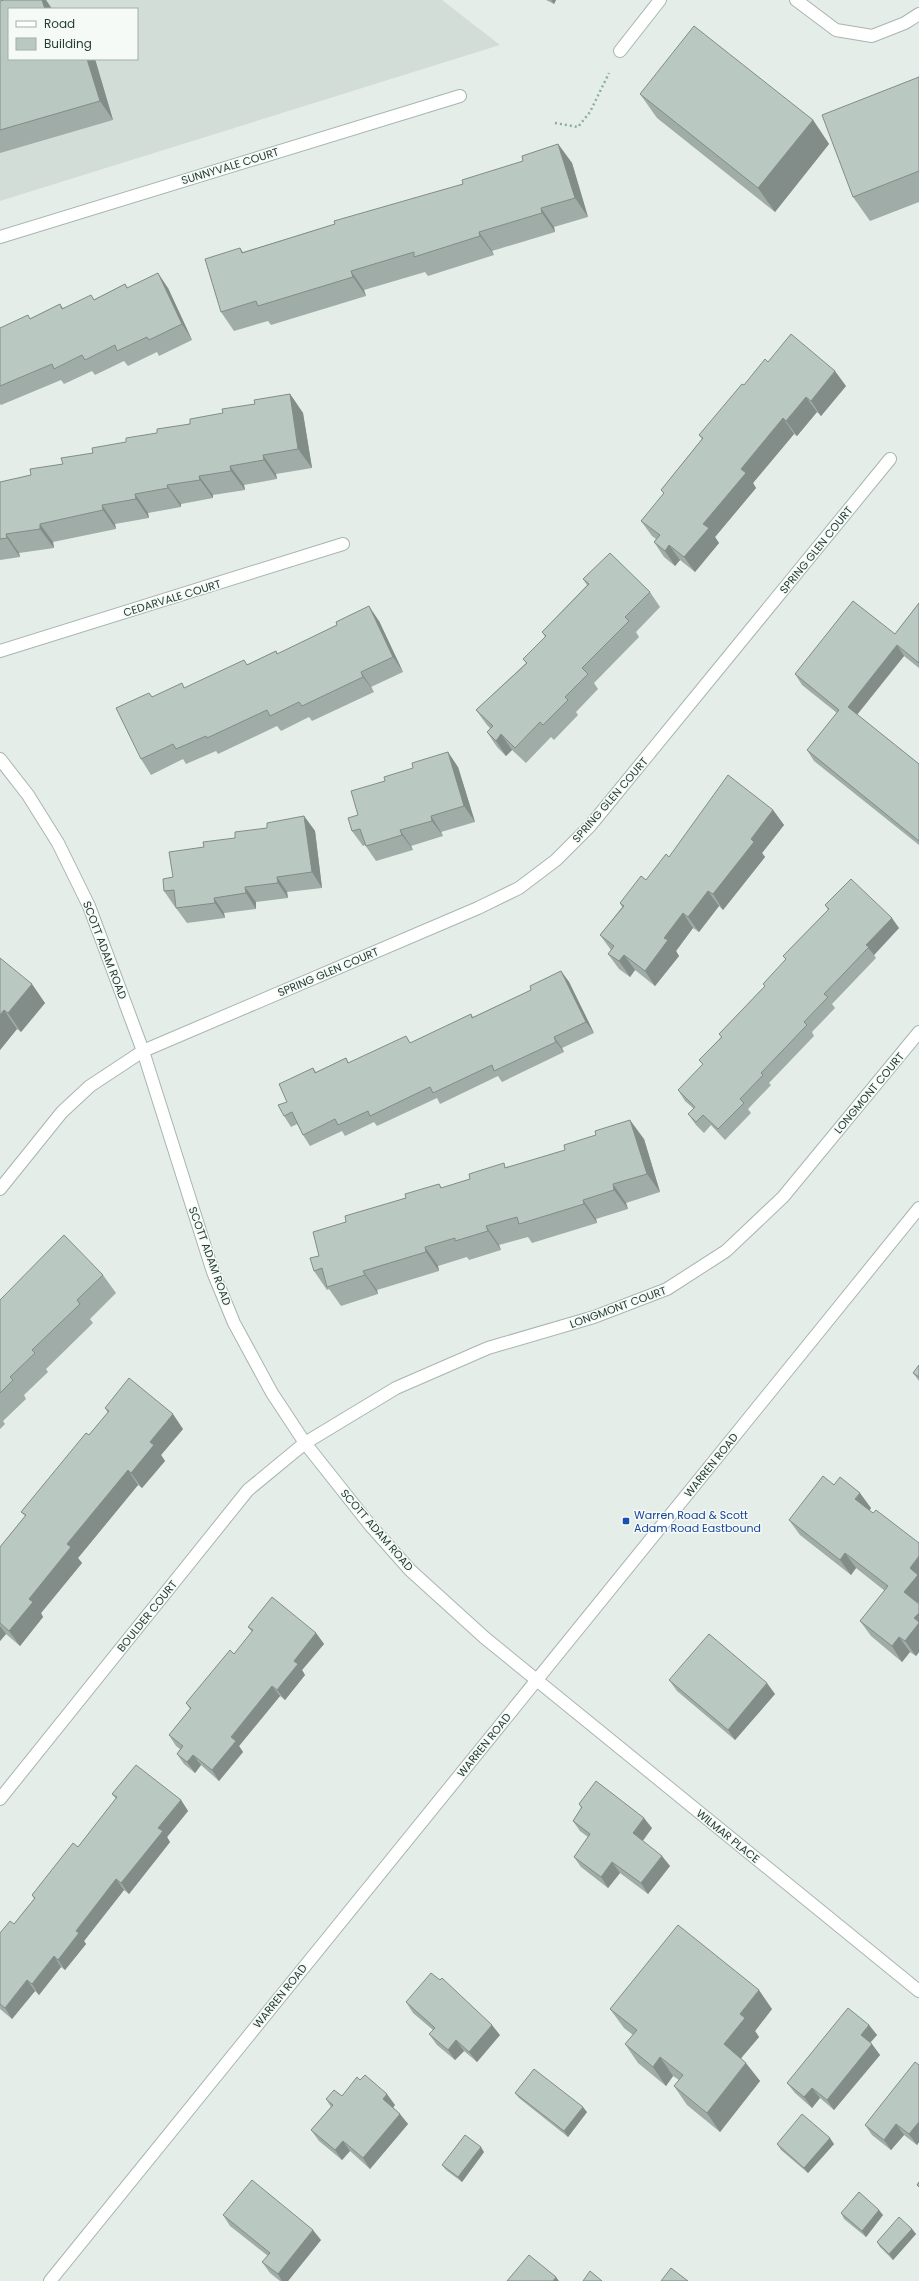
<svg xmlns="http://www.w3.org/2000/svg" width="919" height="2281" font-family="Poppins,sans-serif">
	<rect width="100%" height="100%" fill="#e5ede9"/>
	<path fill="#d3ddd8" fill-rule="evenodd" d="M0 0H442L500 45 0 201ZM9 9H137V59H9Z"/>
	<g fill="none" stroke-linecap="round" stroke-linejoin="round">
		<g stroke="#a8b5b0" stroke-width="14">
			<g id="minor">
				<polyline points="796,0 836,30 872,36 905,23 919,14"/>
				<polyline points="620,51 660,0"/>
				<polyline points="0,237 460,96"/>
				<polyline points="0,651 343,544"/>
				<polyline points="0,759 28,795 58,843 89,906 143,1051 213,1272 234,1323 272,1393 305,1443 370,1525 410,1570 485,1638 919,1991"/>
				<polyline points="0,1189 62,1112 90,1086 143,1051 478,908 519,888 556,860 590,826 890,459"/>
				<polyline points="0,1799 248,1490 305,1443 396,1388 488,1348 594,1317 667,1289 726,1251 783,1197 919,1032"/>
			</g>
		</g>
		<g stroke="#a8b5b0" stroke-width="14">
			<polyline id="tertiary" points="50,2281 919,1208"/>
		</g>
		<polyline stroke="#87afa0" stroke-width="2.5" stroke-dasharray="2 3" stroke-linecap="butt" points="555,123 578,127 590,112 609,73"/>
		<use href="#minor" stroke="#fff" stroke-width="12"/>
		<use href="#tertiary" stroke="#fff" stroke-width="12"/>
	</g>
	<g fill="#a0aca7">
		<polygon points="4,0 46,0 52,9 9,9 95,59 113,120 0,153 0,1"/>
		<polygon points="546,0 556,0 554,4"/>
		<polygon points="919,77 919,202 870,221 853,197"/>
		<polygon points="640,94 813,120 829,144 775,212 657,118"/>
		<polygon points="558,144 572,163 588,217 554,227 555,232 492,251 494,255 428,276 425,272 364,290 366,296 271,325 268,321 234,331 221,312 240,248 243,252 335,224 463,184 523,161"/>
		<polygon points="125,284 128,288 168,288 192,340 159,356 157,352 128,366 124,361 95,375 92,371 64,384 61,380 1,405 0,404 0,328 31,318 60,304 63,308 95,299"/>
		<polygon points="768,362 846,386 821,416 817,412 797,436 794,434 753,483 756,488 715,537 719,543 695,572 680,560 675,566 664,557 654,542 656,539 652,536 641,521 664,494 661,490 702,439 699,435 744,385"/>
		<polygon points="290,394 303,413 312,468 276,474 277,479 244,485 245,490 213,495 213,498 181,504 181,507 148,513 149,518 115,524 116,529 53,542 54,548 19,553 20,557 0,560 0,482 31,475 93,453 157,433"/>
		<polygon points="583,579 650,592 660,607 636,632 639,637 594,683 598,689 576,712 578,715 554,740 551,737 526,763 512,750 506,756 497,747 487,732 490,728 487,725 476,710 526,663 523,659 545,637 542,632 587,585"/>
		<polygon points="919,603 919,668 904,656 857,715 919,764 919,845 814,761 807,750 837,713 802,685 795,674 895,634"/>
		<polygon points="379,621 403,672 371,687 374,692 312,721 309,717 281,731 277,726 218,754 216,751 186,764 183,759 151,775 141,759 149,693 152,697 185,688 248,664 276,651 278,654"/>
		<polygon points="458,767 475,822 441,832 443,836 411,846 413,850 376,861 365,845 363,846 352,831 358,815"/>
		<polygon points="773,810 784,825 762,853 765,857 723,910 719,906 699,932 693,928 676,951 679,956 655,986 635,970 630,977 619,969 608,954 611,950 600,935 622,907 620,903 646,880 669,857"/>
		<polygon points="304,816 315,831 322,888 287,892 288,898 256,902 256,909 224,913 225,918 187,923 176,908 176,906 175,907 164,891 173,877 235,838"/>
		<polygon points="825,905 899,928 874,955 876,958 832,1004 835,1008 812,1032 814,1036 769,1083 771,1085 748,1109 751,1113 725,1140 711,1125 704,1133 696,1125 688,1114 694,1109 685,1101 678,1090 703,1065 699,1060 721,1037 719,1034 765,986 763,984 786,960 783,956 828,910"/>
		<polygon points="0,958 45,1003 21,1032 17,1029 0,1050"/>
		<polygon points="561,971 569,982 594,1033 562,1048 564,1052 502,1082 498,1076 440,1104 437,1098 377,1126 374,1122 345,1136 342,1131 310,1146 303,1135 297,1124 291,1127 284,1116 287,1102 313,1068 316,1072 346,1058 349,1063 411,1043 471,1014 473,1017 531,990"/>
		<polygon points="644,1139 660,1192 626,1203 628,1209 596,1219 597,1223 532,1243 528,1237 499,1245 501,1250 469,1260 467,1257 438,1266 439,1271 377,1290 378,1294 341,1306 329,1289 327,1290 314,1271 319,1256 346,1222 439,1184 442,1188 506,1167"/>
		<polygon points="103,1275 116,1293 90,1319 93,1323 46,1369 48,1372 24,1395 26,1399 3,1421 5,1424 0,1429 0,1300"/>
		<polygon points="919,1365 919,1381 913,1373"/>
		<polygon points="105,1408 183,1429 161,1455 165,1461 142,1488 138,1485 78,1558 82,1563 41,1613 43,1617 20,1646 6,1634 0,1641 0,1547 25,1516 21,1512 89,1435 108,1413"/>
		<polygon points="834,1485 871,1508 869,1510 919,1604 919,1652 916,1656 910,1652 902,1662 871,1636 860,1621 885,1591 856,1568 851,1575 800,1535 789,1520"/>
		<polygon points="248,1627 316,1633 324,1644 302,1670 305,1675 285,1700 280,1696 239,1746 243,1752 219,1781 201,1765 195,1773 184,1764 177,1754 180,1749 176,1746 169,1735 190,1709 186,1703 234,1654 252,1632"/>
		<polygon points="669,1680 775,1694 735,1740 677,1691"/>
		<polygon points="112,1794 181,1800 188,1811 167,1837 170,1842 129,1894 124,1890 84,1941 86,1944 65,1970 61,1967 39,1995 35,1991 12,2019 0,2009 0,1933 14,1924 34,1899 32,1895 78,1847 116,1799"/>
		<polygon points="579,1804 652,1828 643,1841 670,1866 648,1894 620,1873 608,1888 581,1867 574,1857 588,1837 580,1831 573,1821 581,1808"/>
		<polygon points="406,2002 500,2035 477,2062 464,2051 455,2060 437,2045 429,2034 433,2030 413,2013"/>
		<polygon points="610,2009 772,2009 755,2031 759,2037 741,2058 760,2081 720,2132 687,2105 674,2086 679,2080 673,2076 666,2086 638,2063 625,2044 633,2035 624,2028"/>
		<polygon points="869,2025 877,2035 870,2043 880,2055 834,2110 820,2098 812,2108 795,2093 787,2083"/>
		<polygon points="919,2065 919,2142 917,2145 904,2135 891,2150 872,2135 865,2125"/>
		<polygon points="360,2080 395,2105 393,2107 408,2124 370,2169 350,2151 342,2160 319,2141 311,2130 331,2107 326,2099 342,2096"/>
		<polygon points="515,2093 587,2112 568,2137 519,2098"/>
		<polygon points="777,2144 834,2144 808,2173 781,2150"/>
		<polygon points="484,2152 462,2182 446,2170 442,2165"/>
		<polygon points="841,2213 883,2215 866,2237 844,2219"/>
		<polygon points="223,2215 321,2240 288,2281 280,2281 270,2273 262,2262 268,2256 230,2226"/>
		<polygon points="912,2229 916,2234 893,2260 880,2247 877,2242"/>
	</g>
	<g fill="#828c88">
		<polygon points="42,0 46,0 52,9 45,9"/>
		<polygon points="551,0 556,0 554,4"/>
		<polygon points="87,59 95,59 113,120 100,101"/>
		<polygon points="813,120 829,144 775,212 758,188"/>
		<polygon points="558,144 572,163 588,217 575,198"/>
		<polygon points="541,208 554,227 555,232 542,213"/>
		<polygon points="479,232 492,251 494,255 480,236"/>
		<polygon points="351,271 364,290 366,296 353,277"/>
		<polygon points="158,273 168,288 192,340 182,324"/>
		<polygon points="835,371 846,386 821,416 811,401"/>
		<polygon points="290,394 303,413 312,468 298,449"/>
		<polygon points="806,397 817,412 797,436 786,421"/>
		<polygon points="783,418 794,434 753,483 756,488 715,537 719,543 695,572 684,557 703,524 741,469"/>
		<polygon points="263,455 276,474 277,479 264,460"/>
		<polygon points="230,466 244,485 245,490 231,471"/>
		<polygon points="199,476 213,495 213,498 200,480"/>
		<polygon points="167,485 181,504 181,507 168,488"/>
		<polygon points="135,494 148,513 149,518 136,499"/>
		<polygon points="102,505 115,524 116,529 103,510"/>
		<polygon points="40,524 53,542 54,548 40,529"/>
		<polygon points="6,534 19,553 20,557 7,538"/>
		<polygon points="669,545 680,560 675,566 665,551"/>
		<polygon points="369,606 379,621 403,672 393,657"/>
		<polygon points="897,645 904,656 855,717 848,707"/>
		<polygon points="361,672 371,687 374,692 363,677"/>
		<polygon points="501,734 512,750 506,756 496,741"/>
		<polygon points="448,752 458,767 475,822 464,806"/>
		<polygon points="773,810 784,825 762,853 765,857 723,910 713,894 751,839"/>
		<polygon points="304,816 315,831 322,888 312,872"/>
		<polygon points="431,816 441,832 443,836 432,821"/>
		<polygon points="400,830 411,846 413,850 402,835"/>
		<polygon points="277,877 287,892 288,898 278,883"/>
		<polygon points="245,887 256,902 256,909 246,893"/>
		<polygon points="708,891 719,906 699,932 688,917"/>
		<polygon points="214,898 224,913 225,918 215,903"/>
		<polygon points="683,913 693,928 676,951 679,956 655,986 645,971 664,938"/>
		<polygon points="892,918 899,928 874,955 866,945"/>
		<polygon points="624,955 635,970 630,977 619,961"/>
		<polygon points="561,971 569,982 594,1033 586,1022"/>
		<polygon points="32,984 45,1003 21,1032 8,1013"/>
		<polygon points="4,1010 17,1029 0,1050 0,1015"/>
		<polygon points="554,1037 562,1048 564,1052 556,1042"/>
		<polygon points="630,1120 644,1139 660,1192 647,1174"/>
		<polygon points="613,1184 626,1203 628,1209 614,1190"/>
		<polygon points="583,1200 596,1219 597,1223 584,1204"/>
		<polygon points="486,1226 499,1245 501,1250 488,1231"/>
		<polygon points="425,1247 438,1266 439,1271 426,1252"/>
		<polygon points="363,1271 377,1290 378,1294 365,1275"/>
		<polygon points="173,1414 183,1429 161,1455 165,1461 142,1488 131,1473 150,1442"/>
		<polygon points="128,1470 138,1485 78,1558 82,1563 41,1613 43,1617 20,1646 9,1631 29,1599 67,1544"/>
		<polygon points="860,1493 871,1508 866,1515 855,1499"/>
		<polygon points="845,1553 856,1568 851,1575 840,1560"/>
		<polygon points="919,1556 919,1602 915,1608 904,1592 910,1568"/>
		<polygon points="919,1613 919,1652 916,1656 905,1641 914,1618"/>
		<polygon points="0,1626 6,1634 0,1641"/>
		<polygon points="316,1633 324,1644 302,1670 305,1675 285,1700 277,1690 294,1661"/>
		<polygon points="899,1637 910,1652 902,1662 892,1646"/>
		<polygon points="767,1683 775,1694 735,1740 728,1730"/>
		<polygon points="272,1686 280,1696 239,1746 243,1752 219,1781 212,1770 231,1737"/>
		<polygon points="193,1755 201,1765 195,1773 187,1762"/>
		<polygon points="181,1800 188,1811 167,1837 170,1842 129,1894 121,1883 158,1828"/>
		<polygon points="644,1818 652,1828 640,1844 633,1833"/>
		<polygon points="662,1856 670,1866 648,1894 641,1883"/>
		<polygon points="612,1862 620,1873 608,1888 601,1877"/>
		<polygon points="116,1879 124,1890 84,1941 86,1944 65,1970 58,1960 76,1931"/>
		<polygon points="54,1956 61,1967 39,1995 32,1984"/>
		<polygon points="27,1980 35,1991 12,2019 5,2008"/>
		<polygon points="759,1990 772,2009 755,2031 759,2037 737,2063 724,2044 740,2014"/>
		<polygon points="492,2025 500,2035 477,2062 469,2052"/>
		<polygon points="869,2025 877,2035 868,2045 861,2035"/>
		<polygon points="456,2040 464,2051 455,2060 448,2050"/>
		<polygon points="872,2044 880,2055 834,2110 827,2100"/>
		<polygon points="660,2057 673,2076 666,2086 653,2067"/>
		<polygon points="746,2063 760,2081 720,2132 707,2113"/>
		<polygon points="812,2088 820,2098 812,2108 804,2097"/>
		<polygon points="387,2094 395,2105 391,2110 383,2099"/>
		<polygon points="583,2107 587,2112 568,2137 564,2131"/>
		<polygon points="400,2114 408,2124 370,2169 363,2158"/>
		<polygon points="919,2122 919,2142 917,2145 909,2134"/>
		<polygon points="896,2124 904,2135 891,2150 884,2140"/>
		<polygon points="830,2138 834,2144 808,2173 804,2168"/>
		<polygon points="343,2141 350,2151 342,2160 335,2150"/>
		<polygon points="481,2147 484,2152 462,2182 458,2177"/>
		<polygon points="879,2210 883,2215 866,2237 862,2231"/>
		<polygon points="912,2229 916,2234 893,2260 889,2254"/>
		<polygon points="313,2230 321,2240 288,2281 282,2281 278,2274"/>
		<polygon points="556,2277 559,2281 553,2281"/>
	</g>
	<g fill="#bac8c2" stroke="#828c88">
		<polygon points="4,0 42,0 45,9 9,9 9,59 87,59 100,101 0,130 0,1"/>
		<polygon points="694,26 813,120 758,188 640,94"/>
		<polygon points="919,77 919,171 853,197 822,115"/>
		<polygon points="558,144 575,198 541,208 542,213 479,232 480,236 414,257 414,252 351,271 353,277 258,306 256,301 221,312 205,259 240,248 242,253 335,224 334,221 463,184 462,180 523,161 522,156"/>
		<polygon points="158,273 182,324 149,340 147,337 117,351 115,345 85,360 82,355 54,369 52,364 0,386 0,328 28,315 30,319 60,304 62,309 91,295 94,300 125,284 127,288"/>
		<polygon points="791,334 835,371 811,401 806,397 786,421 783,418 741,469 746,473 703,524 709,528 684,557 669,545 665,551 654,542 660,535 641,521 664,493 661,490 703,438 699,435 742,384 744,385 765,359 768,362"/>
		<polygon points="290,394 298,449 263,455 264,460 230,466 231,471 199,476 200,480 167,485 168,488 135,494 136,499 102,505 103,510 40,524 40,529 6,534 7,538 0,539 0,482 31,475 30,469 63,464 61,458 93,453 92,448 126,442 126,438 157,433 157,429 190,424 190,419 223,413 222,409 255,404 254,400"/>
		<polygon points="610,553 650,592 625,617 629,621 582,668 588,674 565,697 568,700 543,725 540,722 515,748 501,734 496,741 487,732 493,726 476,710 527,663 523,659 546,636 542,632 589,584 583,579"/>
		<polygon points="853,601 895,634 919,603 919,663 897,645 848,707 919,764 919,841 807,750 839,710 795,674"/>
		<polygon points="369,606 393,657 361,672 363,677 302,706 299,702 270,716 267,710 207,738 206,736 176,749 173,744 141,759 116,708 149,693 152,697 182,683 184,688 244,660 247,665 276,651 277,654 337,625 336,622"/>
		<polygon points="448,752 464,806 431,816 432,821 400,830 402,835 366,846 360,829 352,831 348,818 358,815 351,791 385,781 384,777 413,768 412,763"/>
		<polygon points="728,775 773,810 751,839 754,842 713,894 708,891 688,917 683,913 664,938 668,940 645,971 624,955 619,961 608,954 614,946 600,935 624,906 620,903 641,876 646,880 666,854 669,857"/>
		<polygon points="304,816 312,872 277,877 278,883 245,887 246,893 214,898 215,903 176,908 174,890 164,891 163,879 173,877 169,852 204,847 203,842 235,838 235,832 267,828 267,823"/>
		<polygon points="851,879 892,918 866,945 869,947 824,994 828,997 804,1022 807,1025 761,1073 763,1075 740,1099 744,1103 718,1129 703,1115 696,1122 688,1114 695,1107 678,1090 703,1064 699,1060 722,1037 719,1034 765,986 763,984 786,959 783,956 829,909 825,905"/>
		<polygon points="0,958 32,984 8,1013 4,1010 0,1015"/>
		<polygon points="561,971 586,1022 554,1037 556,1042 494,1071 492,1065 433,1093 430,1087 370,1116 368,1111 338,1125 335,1119 303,1135 292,1112 284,1116 278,1105 287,1102 279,1084 313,1068 315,1073 346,1058 348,1063 406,1036 410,1043 471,1014 472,1018 531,990 530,986"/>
		<polygon points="630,1120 647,1174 613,1184 614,1190 583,1200 584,1204 519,1224 517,1217 486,1226 488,1231 455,1241 455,1238 425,1247 426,1252 363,1271 365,1275 327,1287 322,1268 314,1271 310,1258 319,1256 313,1232 346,1222 345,1216 406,1198 405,1194 439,1184 441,1188 470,1179 469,1174 504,1163 505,1168 565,1150 564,1145 596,1135 595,1131"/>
		<polygon points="64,1235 103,1275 77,1300 80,1304 32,1350 35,1353 10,1377 13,1380 0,1393 0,1300"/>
		<polygon points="919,1365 919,1377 913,1373"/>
		<polygon points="129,1378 173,1414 150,1442 154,1445 131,1473 128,1470 67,1544 71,1547 29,1599 33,1602 9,1631 0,1623 0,1547 26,1515 21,1512 86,1433 89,1435 109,1411 105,1408"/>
		<polygon points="823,1476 834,1485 840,1477 860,1493 855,1499 873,1513 876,1510 919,1543 919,1556 910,1568 918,1575 904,1592 919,1604 919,1613 914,1618 919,1622 919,1623 905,1641 899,1637 892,1646 860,1621 888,1586 845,1553 840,1560 789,1520"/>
		<polygon points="272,1597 316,1633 294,1661 298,1664 277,1690 272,1686 231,1737 236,1741 212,1770 193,1755 187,1762 177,1754 183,1746 169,1735 191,1708 186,1703 230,1650 234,1654 253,1630 248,1627"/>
		<polygon points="709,1634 767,1683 728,1730 669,1680"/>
		<polygon points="136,1765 181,1800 158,1828 163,1831 121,1883 116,1879 76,1931 79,1933 58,1960 54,1956 32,1984 27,1980 5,2008 0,2004 0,1933 10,1921 14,1924 35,1898 32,1895 73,1843 78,1847 117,1797 112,1794"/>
		<polygon points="596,1781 644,1818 633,1833 662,1856 641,1883 612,1862 601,1877 574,1857 590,1834 573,1821 582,1807 579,1804"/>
		<polygon points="678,1925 759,1990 740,2014 745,2018 724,2044 746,2063 707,2113 674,2086 683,2075 660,2057 653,2067 625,2044 637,2030 610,2009"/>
		<polygon points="431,1973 440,1980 442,1978 492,2025 469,2052 456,2040 448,2050 429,2034 435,2028 406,2002"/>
		<polygon points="848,2008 869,2025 861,2035 872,2044 827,2100 812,2088 804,2097 787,2083"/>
		<polygon points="915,2062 919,2065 919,2122 909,2134 896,2124 884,2140 865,2125"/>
		<polygon points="534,2069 583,2107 564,2131 515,2093"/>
		<polygon points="365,2075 387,2094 383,2099 400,2114 363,2158 343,2141 335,2150 311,2130 333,2105 326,2099 334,2090 342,2096 357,2077 360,2080"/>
		<polygon points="802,2114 830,2138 804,2168 777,2144"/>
		<polygon points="465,2135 481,2147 458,2177 442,2165"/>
		<polygon points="252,2180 313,2230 278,2274 262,2262 270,2253 223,2215"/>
		<polygon points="919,2182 919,2187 917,2185"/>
		<polygon points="859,2192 879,2210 862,2231 841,2213"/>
		<polygon points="899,2217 912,2229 889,2254 877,2242"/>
		<polygon points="529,2255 556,2277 553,2281 507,2281"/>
		<polygon points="671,2268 688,2281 661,2281"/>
		<polygon points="590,2271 602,2281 583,2281"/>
	</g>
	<rect fill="#1a4fb4" stroke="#f5faf7" stroke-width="1.5" x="622" y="1517" width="8" height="8" rx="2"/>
	<g text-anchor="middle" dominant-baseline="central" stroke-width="3" stroke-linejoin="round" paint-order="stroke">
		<g font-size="11" fill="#253e36" stroke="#f5faf7">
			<text transform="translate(230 166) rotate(-17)">SUNNYVALE COURT</text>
			<text transform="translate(816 550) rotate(-51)">SPRING GLEN COURT</text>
			<text transform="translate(172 598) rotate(-17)">CEDARVALE COURT</text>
			<text transform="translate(610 800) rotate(-49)">SPRING GLEN COURT</text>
			<text transform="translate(105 950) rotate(69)">SCOTT ADAM ROAD</text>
			<text transform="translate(328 972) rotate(-23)">SPRING GLEN COURT</text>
			<text transform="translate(869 1093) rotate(-50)">LONGMONT COURT</text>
			<text transform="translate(210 1256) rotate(70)">SCOTT ADAM ROAD</text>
			<text transform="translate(618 1307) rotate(-20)">LONGMONT COURT</text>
			<text transform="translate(711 1465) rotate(-51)">WARREN ROAD</text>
			<text transform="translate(377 1530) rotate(49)">SCOTT ADAM ROAD</text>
			<text transform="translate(147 1616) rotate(-51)">BOULDER COURT</text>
			<text transform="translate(484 1745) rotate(-51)">WARREN ROAD</text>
			<text transform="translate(728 1836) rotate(39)">WILMAR PLACE</text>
			<text transform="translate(280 1996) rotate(-51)">WARREN ROAD</text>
		</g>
		<g font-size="11" fill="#164399" stroke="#f5faf7" text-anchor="start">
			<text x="634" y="1515">Warren Road &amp; Scott<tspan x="634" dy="13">Adam Road Eastbound</tspan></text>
		</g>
	</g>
	<rect x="8" y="8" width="130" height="52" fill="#f5faf7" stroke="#a2afaa"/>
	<rect x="16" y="21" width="20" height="6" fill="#ffffff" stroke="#a2afaa"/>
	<text x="44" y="28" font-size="12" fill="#253e36">Road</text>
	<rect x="16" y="38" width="20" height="12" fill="#bac8c2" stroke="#a2afaa"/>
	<text x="44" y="48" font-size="12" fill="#253e36">Building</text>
</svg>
